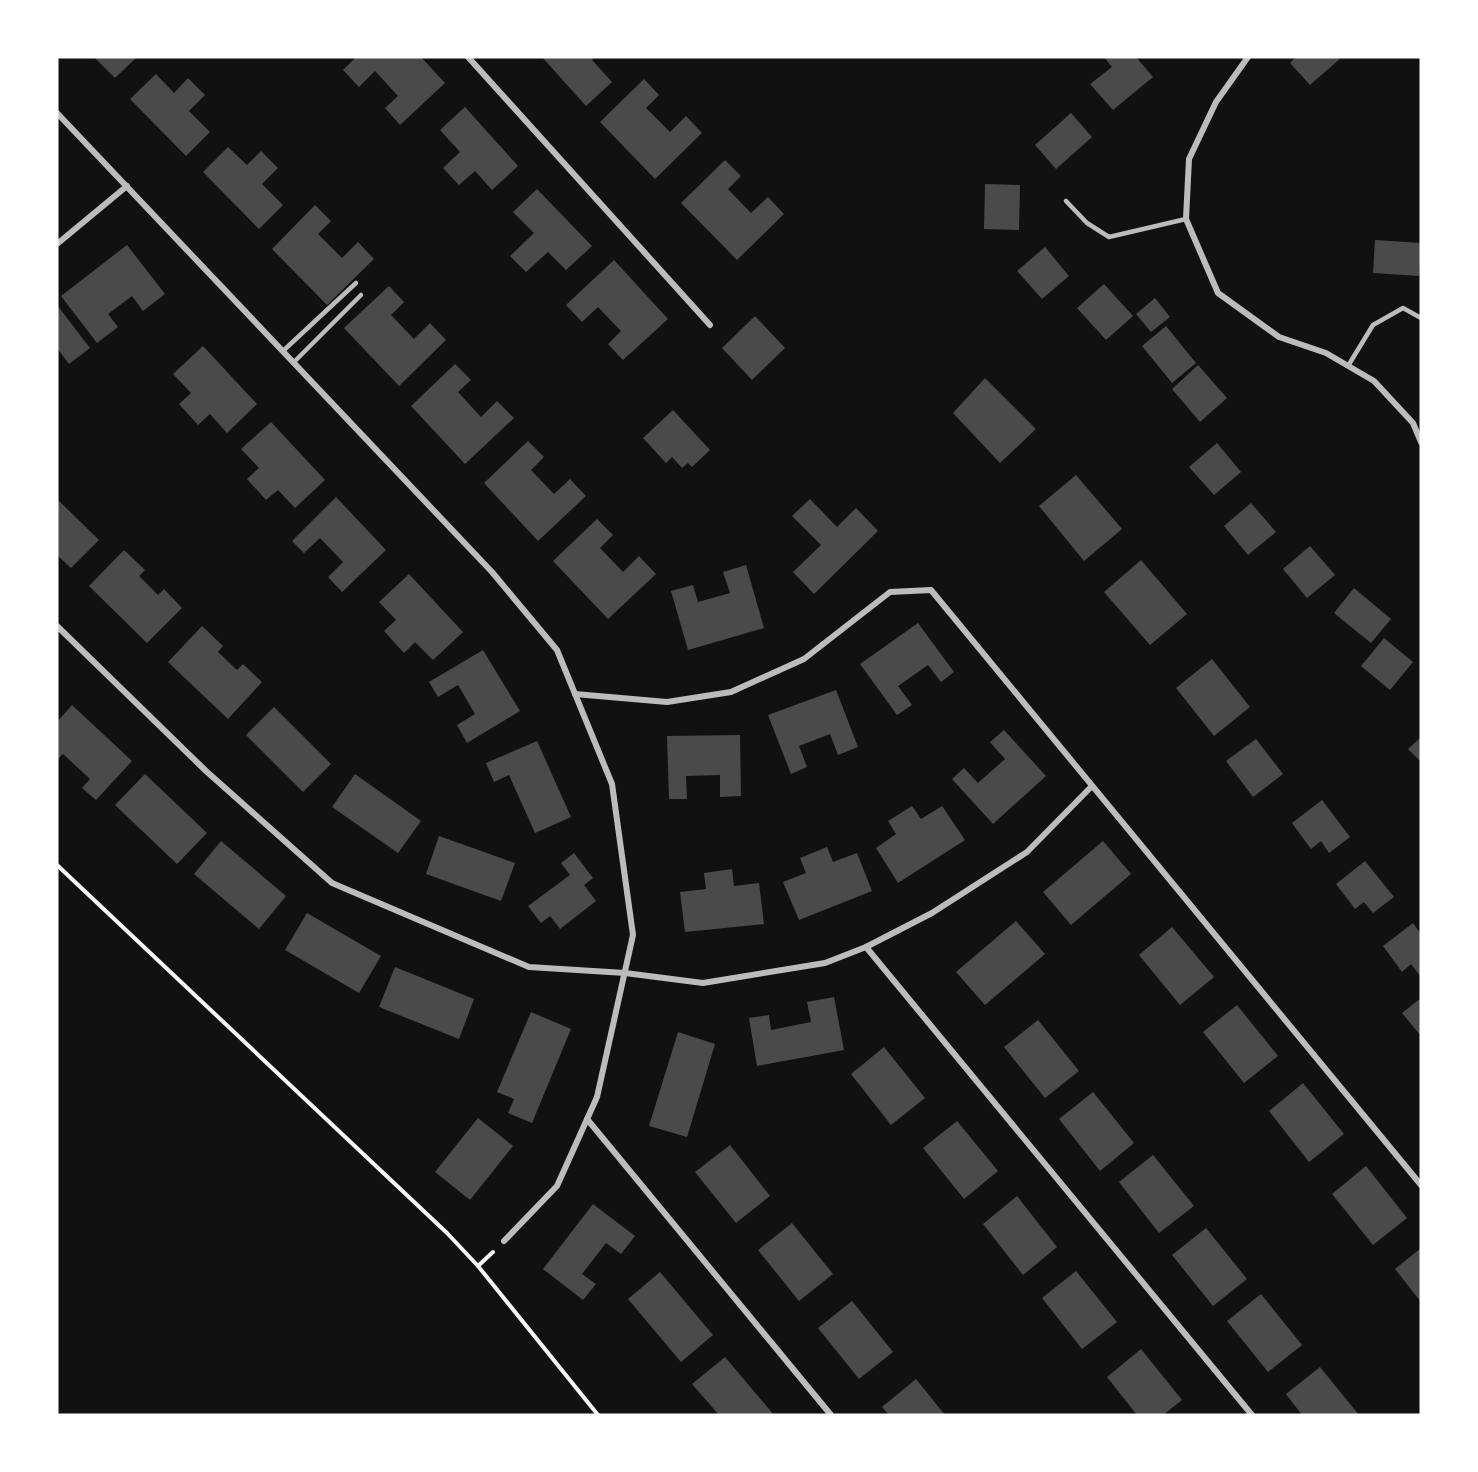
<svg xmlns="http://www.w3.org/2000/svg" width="1478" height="1472" font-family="'Noto Serif',serif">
	<rect width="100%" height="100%" fill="#111"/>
	<g fill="#4a4a4a">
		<polygon points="94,57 137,57 115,78"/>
		<polygon points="356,57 421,57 445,83 400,125 385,108 398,96 375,71 359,87 343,70"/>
		<polygon points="542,57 595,57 592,60 612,82 586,106"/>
		<polygon points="1104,57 1136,57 1153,77 1113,110 1090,84 1112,67"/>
		<polygon points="1296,57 1342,57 1310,85 1290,63"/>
		<polygon points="156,74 174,93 188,78 205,95 189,111 210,132 186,156 130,99"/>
		<polygon points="644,79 659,95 646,108 670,132 686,116 702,133 655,179 600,122"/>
		<polygon points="465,107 518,166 492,190 475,171 459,185 443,168 460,152 440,130"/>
		<polygon points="1071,113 1092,137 1056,169 1035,145"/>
		<polygon points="228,147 247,165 261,151 278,168 262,184 283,205 259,229 203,172"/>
		<polygon points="725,160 741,176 728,189 751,213 768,197 784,214 737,260 681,203"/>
		<polygon points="985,184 1020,185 1019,230 984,229"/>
		<polygon points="537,189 592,246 566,270 548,252 526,272 510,256 534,233 513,212"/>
		<polygon points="315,205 331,221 318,234 342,258 358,242 374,259 327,305 272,249"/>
		<polygon points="1375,240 1421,243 1419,276 1373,273"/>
		<polygon points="127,245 165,294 143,311 132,296 108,314 118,327 97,343 61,296"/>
		<polygon points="1045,247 1069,276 1042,299 1017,271"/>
		<polygon points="614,260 668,319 623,360 608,344 621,331 598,307 582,322 566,305"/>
		<polygon points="1104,284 1133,316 1106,340 1077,308"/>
		<polygon points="389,286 404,302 391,315 414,339 430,323 446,340 399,386 344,328"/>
		<polygon points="1155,298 1170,317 1151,332 1136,314"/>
		<polygon points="57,305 90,348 69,364 57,348"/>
		<polygon points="755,316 785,348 752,380 722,348"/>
		<polygon points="1166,326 1196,363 1172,383 1142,346"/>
		<polygon points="203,346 257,404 227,433 210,414 198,425 179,404 191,393 173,374"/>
		<polygon points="455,364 471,380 458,392 481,417 497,401 514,418 465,464 411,406"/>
		<polygon points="1198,365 1227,398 1200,422 1172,389"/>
		<polygon points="985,378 1036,429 1000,463 953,413"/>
		<polygon points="673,410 710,450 692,467 688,463 682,468 672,457 666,463 643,438"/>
		<polygon points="271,422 325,480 295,508 278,490 266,500 247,479 259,468 241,449"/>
		<polygon points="528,441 544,457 531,470 554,494 570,479 586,496 538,541 484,483"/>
		<polygon points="1217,443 1241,472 1214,495 1189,467"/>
		<polygon points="1076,475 1122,529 1084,561 1039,506"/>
		<polygon points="336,497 386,550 342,592 328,577 343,562 320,538 304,553 292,541"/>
		<polygon points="57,499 99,540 71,568 57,555"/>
		<polygon points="810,499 837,527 856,508 878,531 814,594 793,572 821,545 792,516"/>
		<polygon points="1251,503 1276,532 1248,555 1224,526"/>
		<polygon points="597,519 613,535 600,548 623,572 639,556 656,574 608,619 553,561"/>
		<polygon points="1310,546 1335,575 1307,598 1283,569"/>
		<polygon points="124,550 145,570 139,576 158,595 164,589 182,608 147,643 89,586"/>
		<polygon points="1141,560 1187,614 1150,645 1104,592"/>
		<polygon points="746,565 764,628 688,650 671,591 693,585 698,602 730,593 723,572"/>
		<polygon points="409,574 463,632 433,660 415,642 404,653 384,631 396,620 379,602"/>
		<polygon points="1354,588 1391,619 1371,643 1334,613"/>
		<polygon points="918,623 954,672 941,682 928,665 898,686 912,705 897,715 860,664"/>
		<polygon points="202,626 223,646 218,652 237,670 243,664 262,682 228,719 168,662"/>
		<polygon points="1384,638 1413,662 1390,690 1361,666"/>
		<polygon points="483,650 520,711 467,743 457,725 475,714 458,685 438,697 429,682"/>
		<polygon points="1212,659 1250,707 1214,736 1176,688"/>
		<polygon points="836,690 858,747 838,755 830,734 799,746 807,767 791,774 768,715"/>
		<polygon points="72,705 132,761 96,800 82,788 90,779 63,754 57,760 57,722"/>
		<polygon points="274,707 331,764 303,792 246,735"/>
		<polygon points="1004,730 1046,776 993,824 952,779 964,768 978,783 1005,759 990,742"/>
		<polygon points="740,735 741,796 720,797 720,775 686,776 687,799 669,799 667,736"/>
		<polygon points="1421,737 1421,762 1408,749"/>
		<polygon points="1256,739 1283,774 1253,797 1226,761"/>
		<polygon points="537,741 571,817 535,833 509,775 494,782 486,763"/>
		<polygon points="145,774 207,833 177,864 115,805"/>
		<polygon points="355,774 421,821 398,853 332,807"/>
		<polygon points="1322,800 1350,837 1329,853 1321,841 1311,849 1292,823"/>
		<polygon points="912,806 921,819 942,806 965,840 898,883 876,848 896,834 888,821"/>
		<polygon points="439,836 515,863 501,901 426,874"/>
		<polygon points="221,841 286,896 259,929 194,874"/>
		<polygon points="1103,841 1131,874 1071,925 1043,892"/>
		<polygon points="827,847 833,862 857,853 872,891 799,920 783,882 806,873 800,858"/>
		<polygon points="574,853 593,878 584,885 596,901 560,929 550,916 541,923 528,906 570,875 561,863"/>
		<polygon points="1365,861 1394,897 1373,913 1364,902 1355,909 1336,884"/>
		<polygon points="732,869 734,886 759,883 764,924 685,932 680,892 706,889 704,873"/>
		<polygon points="307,913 381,956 359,993 285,950"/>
		<polygon points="1016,921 1045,954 985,1005 956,972"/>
		<polygon points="1413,923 1421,934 1421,977 1411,964 1402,972 1383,946"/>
		<polygon points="1172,927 1214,977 1180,1005 1139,955"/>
		<polygon points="395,967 474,999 459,1039 379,1007"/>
		<polygon points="834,997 844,1050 757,1066 749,1018 769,1015 771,1030 811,1022 807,1002"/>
		<polygon points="1421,998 1421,1036 1402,1013"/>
		<polygon points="1237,1005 1278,1056 1244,1083 1203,1032"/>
		<polygon points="531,1012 571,1029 532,1123 508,1113 514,1099 497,1092"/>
		<polygon points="1038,1020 1079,1071 1045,1098 1004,1047"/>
		<polygon points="678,1032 715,1044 687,1137 649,1126"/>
		<polygon points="884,1047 925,1098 891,1125 851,1074"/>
		<polygon points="1303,1083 1344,1134 1309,1162 1269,1111"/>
		<polygon points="1093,1092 1134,1143 1100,1171 1059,1119"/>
		<polygon points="478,1118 513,1146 470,1200 435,1172"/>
		<polygon points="957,1121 998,1171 964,1199 923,1148"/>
		<polygon points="730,1145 770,1196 736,1223 695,1172"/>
		<polygon points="1153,1155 1194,1206 1159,1233 1119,1182"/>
		<polygon points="1366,1166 1407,1218 1373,1245 1332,1194"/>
		<polygon points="1017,1196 1057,1247 1023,1275 983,1224"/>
		<polygon points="593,1204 635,1236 621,1254 606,1243 582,1274 596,1284 583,1300 543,1269"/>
		<polygon points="792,1223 833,1274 799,1301 758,1250"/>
		<polygon points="1206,1228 1247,1279 1213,1306 1172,1255"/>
		<polygon points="1421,1248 1421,1302 1395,1269"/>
		<polygon points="1076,1271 1117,1322 1082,1349 1042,1298"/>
		<polygon points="660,1272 713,1335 681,1362 628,1299"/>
		<polygon points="1261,1294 1302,1345 1268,1372 1227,1321"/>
		<polygon points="852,1301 893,1352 859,1379 818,1328"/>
		<polygon points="1141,1349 1182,1400 1163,1415 1137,1415 1107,1377"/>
		<polygon points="725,1357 774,1415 719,1415 692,1384"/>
		<polygon points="1320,1367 1359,1415 1302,1415 1286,1394"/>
		<polygon points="916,1379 945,1415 889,1415 882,1407"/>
	</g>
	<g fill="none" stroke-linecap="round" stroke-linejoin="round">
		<g stroke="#f5f5f5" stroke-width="4">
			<polyline points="57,865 447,1233 478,1266 598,1415"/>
			<polyline points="478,1266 493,1252"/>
		</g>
		<g stroke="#bcbcbc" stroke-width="4.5">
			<polyline points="1066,201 1087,223 1109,237 1186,219"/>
			<polyline points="283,351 356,283"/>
			<polyline points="294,362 361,295"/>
			<polyline points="1348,366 1373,325 1403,308 1421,318"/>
		</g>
		<g stroke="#bcbcbc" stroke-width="6">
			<polyline points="468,57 710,325"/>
			<polyline points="1248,57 1216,102 1189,159 1186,219 1218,293 1279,337 1326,353 1374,381 1413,423 1421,442"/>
			<polyline points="57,113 492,572 557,650 612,784 633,935 597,1097 557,1186 504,1241"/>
			<polyline points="57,244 127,186"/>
			<polyline points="57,626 206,771 332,883 529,967 625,973 703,983 825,963 866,947 932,913 1027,852 1092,786"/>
			<polyline points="575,694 667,702 731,692 804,659 890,592 931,590 1421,1185"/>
			<polyline points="866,947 1252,1415"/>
			<polyline points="587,1119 831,1415"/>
		</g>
	</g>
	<rect width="1478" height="1472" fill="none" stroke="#ffffff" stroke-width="117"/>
</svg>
